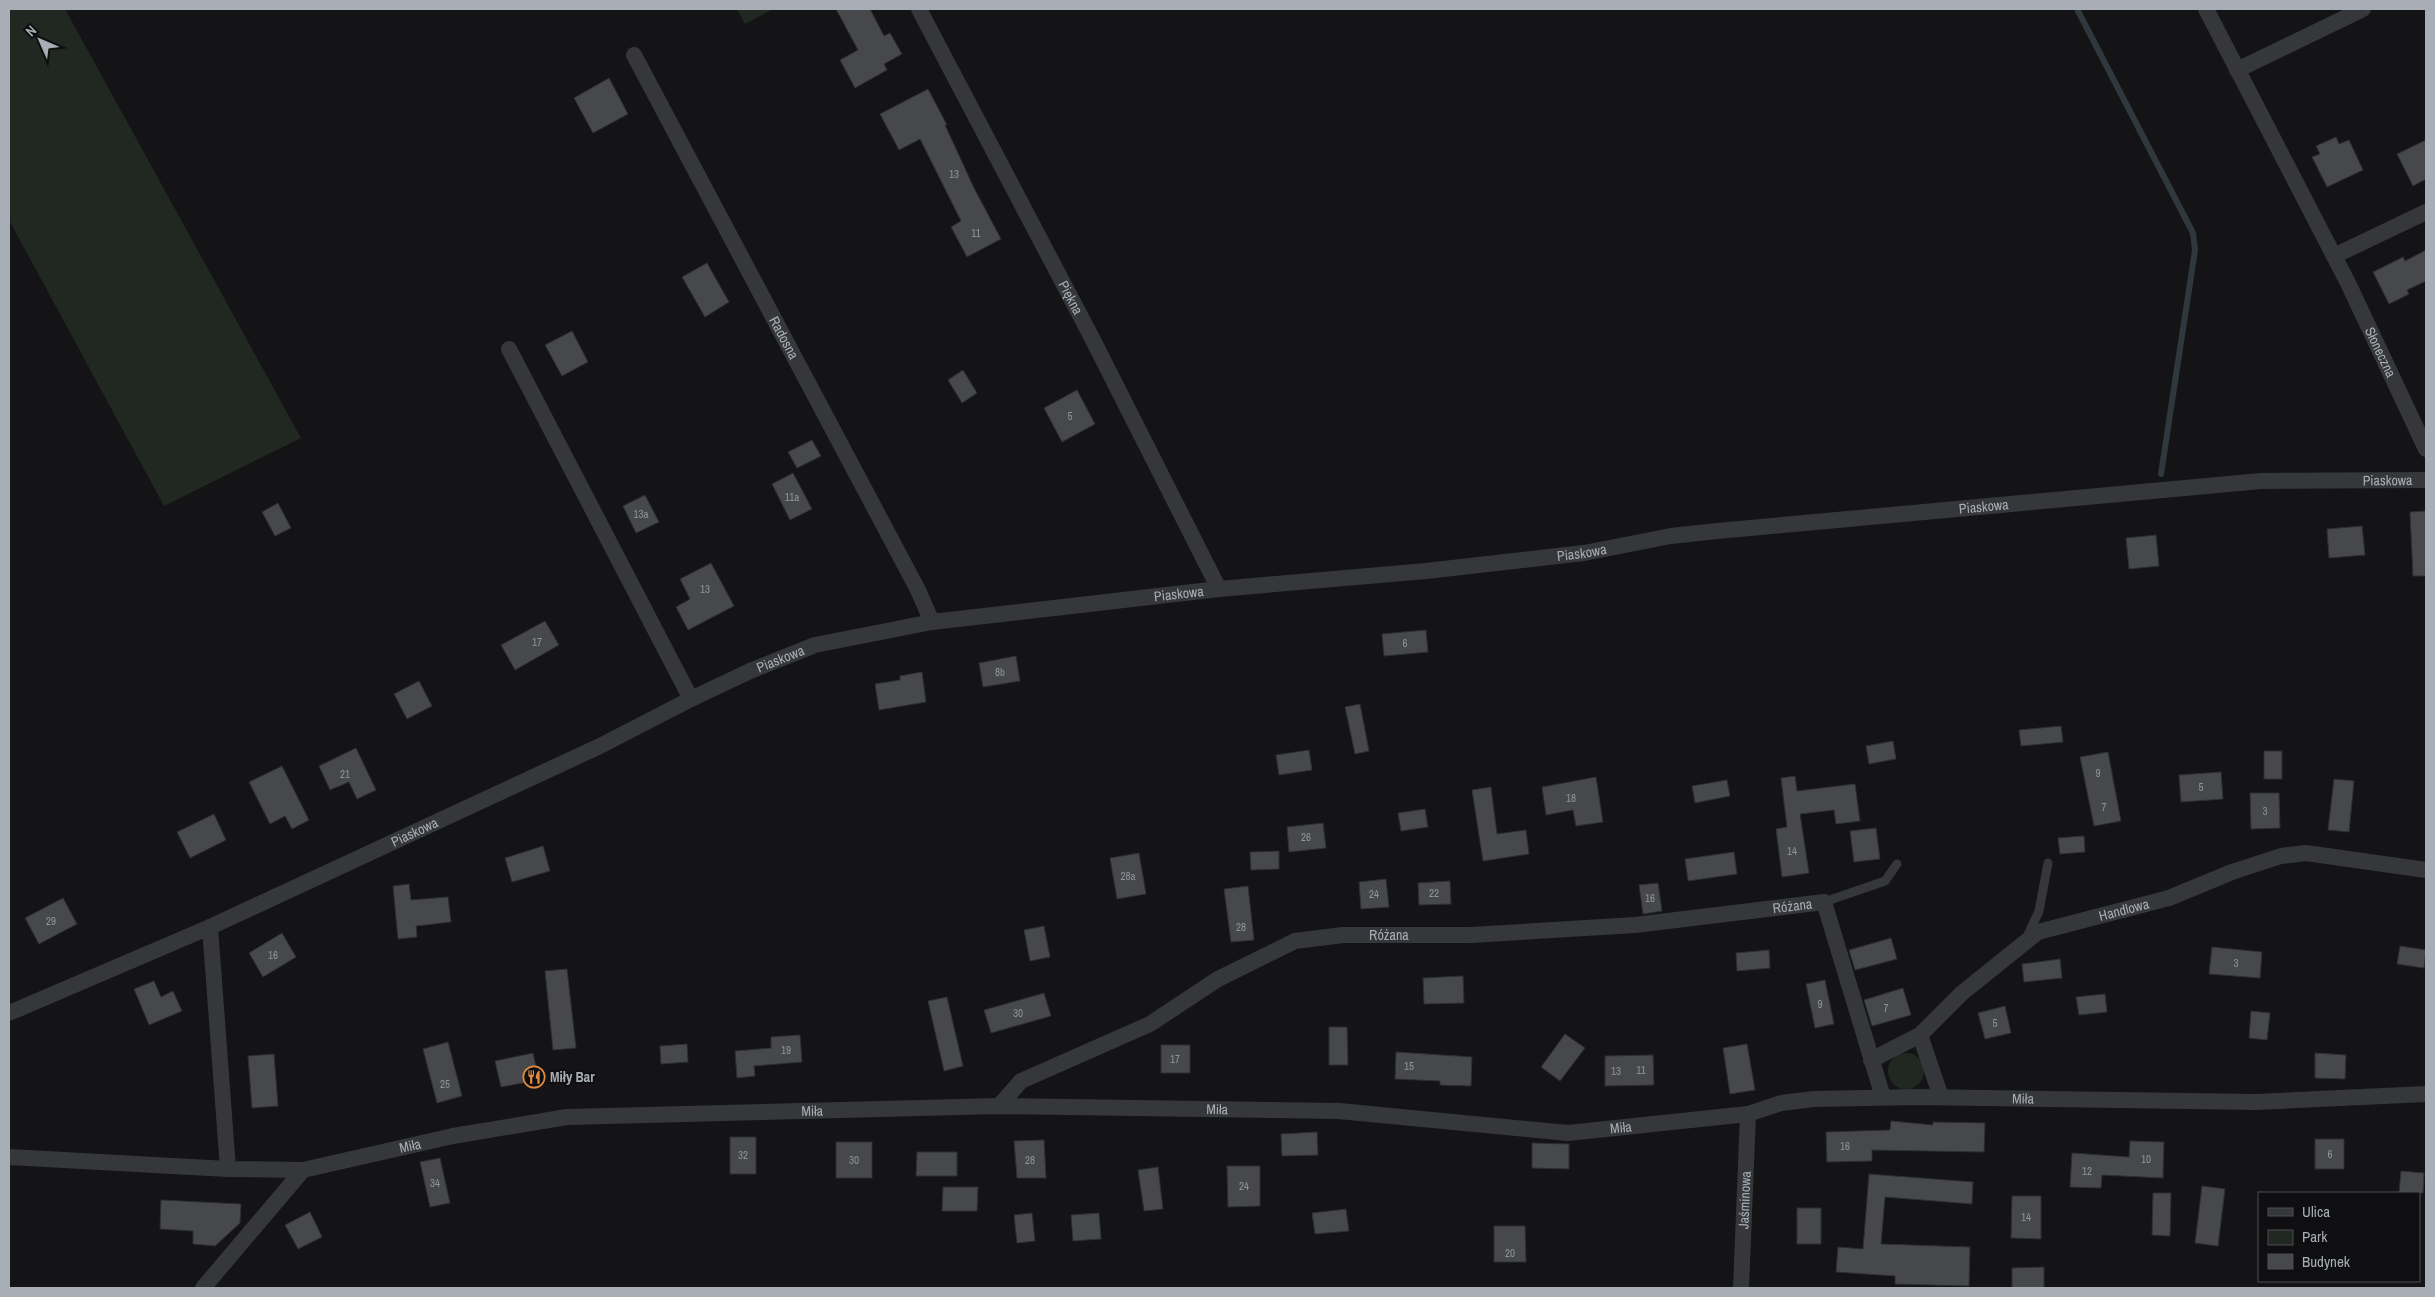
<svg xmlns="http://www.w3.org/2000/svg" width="2435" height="1297" font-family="'Archivo Narrow',sans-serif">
	<rect width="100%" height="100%" fill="#141416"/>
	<g fill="#212821">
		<polygon points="9,9 65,9 301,438 164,506 9,220"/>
		<polygon points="737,9 773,9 745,24"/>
		<circle cx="1906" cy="1071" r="18"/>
	</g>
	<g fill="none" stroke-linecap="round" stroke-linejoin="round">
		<polyline stroke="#2f393d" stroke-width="6" points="2077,9 2193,233 2195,250 2161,474"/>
	</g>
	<g fill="#46484b" stroke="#2e2f31">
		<polygon points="836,9 870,9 884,36 890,33 902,54 884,64 887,70 855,88 840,60 858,50"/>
		<polygon points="609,78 628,114 593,133 574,98"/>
		<polygon points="928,89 947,125 945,125 974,188 1001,239 967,257 951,227 961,221 920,139 899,150 880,114"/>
		<polygon points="2336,137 2339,144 2349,140 2363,170 2327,187 2312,157 2320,154 2316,146"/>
		<polygon points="2426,140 2426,179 2413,186 2397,154"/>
		<polygon points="2426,250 2426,281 2407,290 2409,294 2389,304 2373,272 2403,257 2405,261"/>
		<polygon points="707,263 729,302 705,317 682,277"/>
		<polygon points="572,331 588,362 562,376 545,345"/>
		<polygon points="963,370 977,393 962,403 948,380"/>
		<polygon points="1077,390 1095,424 1062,442 1044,408"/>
		<polygon points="812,440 821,456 797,468 788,452"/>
		<polygon points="793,473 812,509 790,520 772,484"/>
		<polygon points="645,495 659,522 636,533 623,506"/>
		<polygon points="278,503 291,528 275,536 262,512"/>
		<polygon points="2426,511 2426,576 2413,576 2410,512"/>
		<polygon points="2362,526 2365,555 2329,558 2327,529"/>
		<polygon points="2156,535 2159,566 2129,569 2126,538"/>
		<polygon points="711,563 734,606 688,630 676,607 690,599 680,579"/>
		<polygon points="545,621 559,645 515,670 501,645"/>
		<polygon points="1426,630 1428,652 1384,656 1382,634"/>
		<polygon points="1016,656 1020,681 983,687 979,663"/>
		<polygon points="922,672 926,702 879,710 875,684 900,680 900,676"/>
		<polygon points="419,681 432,706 407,719 394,694"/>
		<polygon points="1360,704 1369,751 1355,754 1345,707"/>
		<polygon points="2061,726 2063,742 2021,746 2019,730"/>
		<polygon points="1893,741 1896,759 1869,764 1866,746"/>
		<polygon points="356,748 376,790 357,799 349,782 330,790 319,766"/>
		<polygon points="1309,750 1312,770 1279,775 1276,755"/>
		<rect x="2264" y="751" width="18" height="28"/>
		<polygon points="2108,752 2121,821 2094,826 2080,757"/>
		<polygon points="282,766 309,820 292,829 285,816 270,824 249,782"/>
		<polygon points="2221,772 2223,799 2181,802 2179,775"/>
		<polygon points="1795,776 1797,791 1855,784 1860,821 1836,824 1834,810 1800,814 1809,873 1782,877 1776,829 1787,827 1781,778"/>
		<polygon points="1596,777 1603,822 1576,826 1573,810 1546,815 1542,787"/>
		<polygon points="2334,779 2354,781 2349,832 2328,830"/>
		<polygon points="1727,780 1730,796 1695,803 1692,786"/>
		<polygon points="1491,787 1497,834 1526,830 1529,854 1483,861 1472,790"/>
		<polygon points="2250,793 2279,793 2280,828 2251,829"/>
		<polygon points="1425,809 1428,827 1401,831 1398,813"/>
		<polygon points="214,814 226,840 190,858 177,832"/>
		<polygon points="1323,823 1326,848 1289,852 1287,827"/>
		<polygon points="1876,828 1880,859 1854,862 1850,831"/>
		<polygon points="2084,836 2085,852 2060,854 2058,838"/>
		<polygon points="543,846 550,871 512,882 505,858"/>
		<polygon points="1279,851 1279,869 1251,870 1250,852"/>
		<polygon points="1734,852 1737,874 1688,881 1685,859"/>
		<polygon points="1139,853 1146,894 1117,899 1110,858"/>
		<polygon points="1386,879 1389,907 1361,909 1359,882"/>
		<polygon points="1450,881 1451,904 1419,905 1418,883"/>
		<polygon points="1658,883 1662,911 1643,914 1639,885"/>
		<polygon points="409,884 411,900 448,897 451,922 416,926 417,937 398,939 393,886"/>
		<polygon points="1248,886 1254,940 1231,942 1224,889"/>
		<polygon points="63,898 77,924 39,944 25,918"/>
		<polygon points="1044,926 1050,957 1030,961 1024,930"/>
		<polygon points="282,933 296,957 263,977 249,953"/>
		<polygon points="1891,938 1897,959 1855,970 1849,950"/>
		<polygon points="2400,946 2426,950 2424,968 2397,964"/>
		<polygon points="2212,947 2262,952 2260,978 2209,974"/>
		<polygon points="1769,950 1770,968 1737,971 1736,953"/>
		<polygon points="2060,959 2062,978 2024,982 2022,964"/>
		<polygon points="567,969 576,1048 553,1050 545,971"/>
		<polygon points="1463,976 1464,1003 1424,1004 1423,978"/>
		<polygon points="1825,980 1834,1024 1815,1028 1806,984"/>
		<polygon points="154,981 161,997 173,991 182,1011 149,1025 134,989"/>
		<polygon points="1903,988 1911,1015 1872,1026 1864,1000"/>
		<polygon points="1044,993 1051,1016 991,1033 984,1010"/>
		<polygon points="2105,994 2107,1012 2079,1015 2076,997"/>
		<polygon points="947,997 963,1066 944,1071 928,1001"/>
		<polygon points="2005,1006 2011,1033 1985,1039 1978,1013"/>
		<polygon points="2251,1011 2270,1013 2267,1040 2249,1038"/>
		<polygon points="1329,1027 1347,1027 1348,1065 1329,1065"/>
		<polygon points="1565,1034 1585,1048 1560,1081 1541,1067"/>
		<polygon points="800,1035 802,1062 754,1066 755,1076 737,1078 735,1051 771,1048 771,1037"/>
		<polygon points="448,1042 462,1096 437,1103 423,1049"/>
		<polygon points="687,1044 688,1062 661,1064 660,1046"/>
		<polygon points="1747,1044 1755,1090 1730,1094 1723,1048"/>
		<rect x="1161" y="1045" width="29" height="28"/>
		<polygon points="1396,1052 1472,1057 1471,1086 1440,1085 1440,1081 1395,1079"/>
		<polygon points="533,1053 539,1080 501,1087 495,1061"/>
		<polygon points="2315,1053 2346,1055 2345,1079 2315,1078"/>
		<polygon points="274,1054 278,1106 252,1108 248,1056"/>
		<polygon points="1653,1055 1654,1085 1605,1086 1605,1056"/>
		<polygon points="1891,1121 1933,1125 1933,1122 1985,1123 1984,1152 1872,1150 1872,1161 1827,1162 1826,1132 1890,1130"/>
		<polygon points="1317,1132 1318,1155 1282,1156 1281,1134"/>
		<rect x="730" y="1137" width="26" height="37"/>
		<rect x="2315" y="1139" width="29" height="30"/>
		<polygon points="1044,1140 1046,1178 1017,1178 1014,1141"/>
		<polygon points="2130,1141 2164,1142 2163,1178 2102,1175 2101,1188 2070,1187 2072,1153 2129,1157"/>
		<rect x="836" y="1142" width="36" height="36"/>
		<polygon points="1532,1143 1569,1144 1569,1169 1532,1168"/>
		<polygon points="917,1152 957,1152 957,1176 916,1176"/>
		<polygon points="440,1158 450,1203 430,1207 420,1162"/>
		<polygon points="1227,1166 1260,1166 1260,1206 1228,1207"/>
		<polygon points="1158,1167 1163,1209 1144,1211 1138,1170"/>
		<polygon points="2401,1171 2424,1173 2423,1193 2399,1193"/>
		<polygon points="1869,1174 1973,1182 1972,1204 1885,1197 1881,1244 1970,1247 1969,1286 1895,1284 1895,1276 1836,1272 1838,1247 1863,1249"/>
		<polygon points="2202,1186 2225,1189 2218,1246 2195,1243"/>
		<polygon points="943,1187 978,1187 977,1211 942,1211"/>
		<polygon points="2153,1193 2171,1193 2170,1236 2152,1235"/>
		<polygon points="2012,1196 2041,1196 2041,1239 2011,1238"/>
		<polygon points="161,1200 241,1204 240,1223 215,1246 193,1244 193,1231 160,1229"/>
		<rect x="1797" y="1208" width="24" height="36"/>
		<polygon points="1346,1209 1349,1231 1315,1234 1312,1213"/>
		<polygon points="310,1212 322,1237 298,1249 285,1225"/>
		<polygon points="1032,1213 1035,1241 1017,1243 1014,1215"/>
		<polygon points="1099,1213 1101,1239 1073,1241 1071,1215"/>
		<polygon points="1494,1226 1525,1226 1526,1262 1494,1262"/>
		<polygon points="2044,1267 2044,1288 2012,1288 2012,1268"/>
	</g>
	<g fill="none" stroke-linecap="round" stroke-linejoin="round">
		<g stroke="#35373a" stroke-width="9">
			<polyline points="1824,902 1885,881 1897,864"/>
			<polyline points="2027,937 2039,911 2048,863"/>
		</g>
		<g stroke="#35373a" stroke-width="16">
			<path id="s1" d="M919 9 1092 338 1219 589"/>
			<path id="s2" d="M2206 9 2348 283 2426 449"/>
			<path id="s3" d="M634 55 918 590 932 622"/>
			<polyline points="2237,70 2363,9"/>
			<polyline points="2334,256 2426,212"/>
			<polyline points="509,349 691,699"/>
			<polyline points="210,927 228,1169"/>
			<path id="s4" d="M9 1013 210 927 600 746 691 699 750 671 815 645 932 622 1219 589 1426 571 1584 553 1671 536 1717 531 2261 481 2426 480"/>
			<polyline points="1871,1060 1920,1035"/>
			<path id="s5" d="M1941 1097 1920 1035 1962 993 2038 932 2169 898 2232 872 2281 856 2306 853 2426 870"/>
			<path id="s6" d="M999 1106 1021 1081 1150 1024 1218 979 1295 941 1343 935H1471L1635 925 1824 902 1883 1097"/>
			<path id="s7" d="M9 1157 228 1169 303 1170 453 1136 567 1117 999 1106 1339 1111 1568 1133 1748 1114 1781 1103 1814 1099 1917 1097 2256 1102 2426 1094"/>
			<polyline points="203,1288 303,1170"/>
			<path id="s8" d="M1741 1288 1748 1114"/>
		</g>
	</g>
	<defs>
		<g id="restaurant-ring" transform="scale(1.125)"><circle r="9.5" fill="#0f0f11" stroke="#e18b41" stroke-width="1.5"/><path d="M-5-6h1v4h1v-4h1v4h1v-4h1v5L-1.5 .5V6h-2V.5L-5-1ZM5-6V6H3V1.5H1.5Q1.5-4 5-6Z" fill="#e18b41"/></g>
	</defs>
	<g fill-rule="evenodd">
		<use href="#restaurant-ring" x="534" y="1077"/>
	</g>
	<g text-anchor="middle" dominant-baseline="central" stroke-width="4" stroke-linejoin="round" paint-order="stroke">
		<g font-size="11" fill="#8f949a">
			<text x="954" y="174">13</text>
			<text x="976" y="233">11</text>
			<text x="1070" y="416">5</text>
			<text x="792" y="497">11a</text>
			<text x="641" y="514">13a</text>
			<text x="705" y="589">13</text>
			<text x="537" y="642">17</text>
			<text x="1405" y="643">6</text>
			<text x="1000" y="672">8b</text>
			<text x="2098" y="773">9</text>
			<text x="345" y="774">21</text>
			<text x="2201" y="787">5</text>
			<text x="1571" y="798">18</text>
			<text x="2104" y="807">7</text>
			<text x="2265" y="811">3</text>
			<text x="1306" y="837">26</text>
			<text x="1792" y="851">14</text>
			<text x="1128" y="876">28a</text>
			<text x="1434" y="893">22</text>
			<text x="1374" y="894">24</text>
			<text x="1650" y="898">16</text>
			<text x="51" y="921">29</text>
			<text x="1241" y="927">28</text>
			<text x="273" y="955">16</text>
			<text x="2236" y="963">3</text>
			<text x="1820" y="1004">9</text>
			<text x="1886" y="1008">7</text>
			<text x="1018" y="1013">30</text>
			<text x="1995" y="1023">5</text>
			<text x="786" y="1050">19</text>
			<text x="1175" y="1059">17</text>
			<text x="1409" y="1066">15</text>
			<text x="1641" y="1070">11</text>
			<text x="1616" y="1071">13</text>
			<text x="445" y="1084">25</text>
			<text x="1845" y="1146">16</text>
			<text x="2330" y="1154">6</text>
			<text x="743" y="1155">32</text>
			<text x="2146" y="1159">10</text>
			<text x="854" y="1160">30</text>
			<text x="1030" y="1160">28</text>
			<text x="2087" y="1171">12</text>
			<text x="435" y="1183">34</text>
			<text x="1244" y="1186">24</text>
			<text x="2026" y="1217">14</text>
			<text x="1510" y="1253">20</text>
		</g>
		<g font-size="14" fill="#a7aeb5" stroke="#0f0f11">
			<text stroke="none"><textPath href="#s1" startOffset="326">Piękna</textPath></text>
			<text stroke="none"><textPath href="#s3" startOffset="320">Radosna</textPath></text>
			<text stroke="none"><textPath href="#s2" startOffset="385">Słoneczna</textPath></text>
			<text stroke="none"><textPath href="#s4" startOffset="2469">Piaskowa</textPath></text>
			<text stroke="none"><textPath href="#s4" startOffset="2064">Piaskowa</textPath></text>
			<text stroke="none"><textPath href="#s4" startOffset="1659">Piaskowa</textPath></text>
			<text stroke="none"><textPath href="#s4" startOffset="1254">Piaskowa</textPath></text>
			<text stroke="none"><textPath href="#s4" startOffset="849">Piaskowa</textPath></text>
			<text stroke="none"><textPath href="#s4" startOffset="444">Piaskowa</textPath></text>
			<text stroke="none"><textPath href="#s6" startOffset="841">Różana</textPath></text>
			<text stroke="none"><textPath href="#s5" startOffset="311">Handlowa</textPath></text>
			<text stroke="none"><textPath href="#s6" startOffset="436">Różana</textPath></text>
			<text stroke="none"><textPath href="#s7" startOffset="2024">Miła</textPath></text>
			<text stroke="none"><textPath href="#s7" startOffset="1214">Miła</textPath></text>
			<text stroke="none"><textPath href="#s7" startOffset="809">Miła</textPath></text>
			<text stroke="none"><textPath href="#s7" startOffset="1619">Miła</textPath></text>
			<text stroke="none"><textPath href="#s7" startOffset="404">Miła</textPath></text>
			<text stroke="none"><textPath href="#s8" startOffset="88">Jaśminowa</textPath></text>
		</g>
		<g font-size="14" font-weight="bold" fill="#a7aeb5" stroke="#0f0f11" text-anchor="start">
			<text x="550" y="1077">Miły Bar</text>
		</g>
	</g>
	<rect width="2435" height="1297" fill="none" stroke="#a7aeb5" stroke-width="20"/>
	<rect x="2258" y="1192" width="162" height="90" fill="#0f0f11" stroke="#4c4f53"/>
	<rect x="2268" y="1208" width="25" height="8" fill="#35373a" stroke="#4c4f53"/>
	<text x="2302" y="1217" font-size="15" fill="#a7aeb5">Ulica</text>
	<rect x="2268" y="1230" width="25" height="15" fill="#212821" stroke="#4c4f53"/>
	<text x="2302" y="1242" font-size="15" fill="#a7aeb5">Park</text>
	<rect x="2268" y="1254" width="25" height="15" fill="#46484b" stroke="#4c4f53"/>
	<text x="2302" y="1267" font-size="15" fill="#a7aeb5">Budynek</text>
	<g transform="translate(40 40) rotate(315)" stroke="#0f0f11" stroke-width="4" paint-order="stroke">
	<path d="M0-4L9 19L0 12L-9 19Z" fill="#a7aeb5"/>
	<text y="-8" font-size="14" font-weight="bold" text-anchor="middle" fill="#a7aeb5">N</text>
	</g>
</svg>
